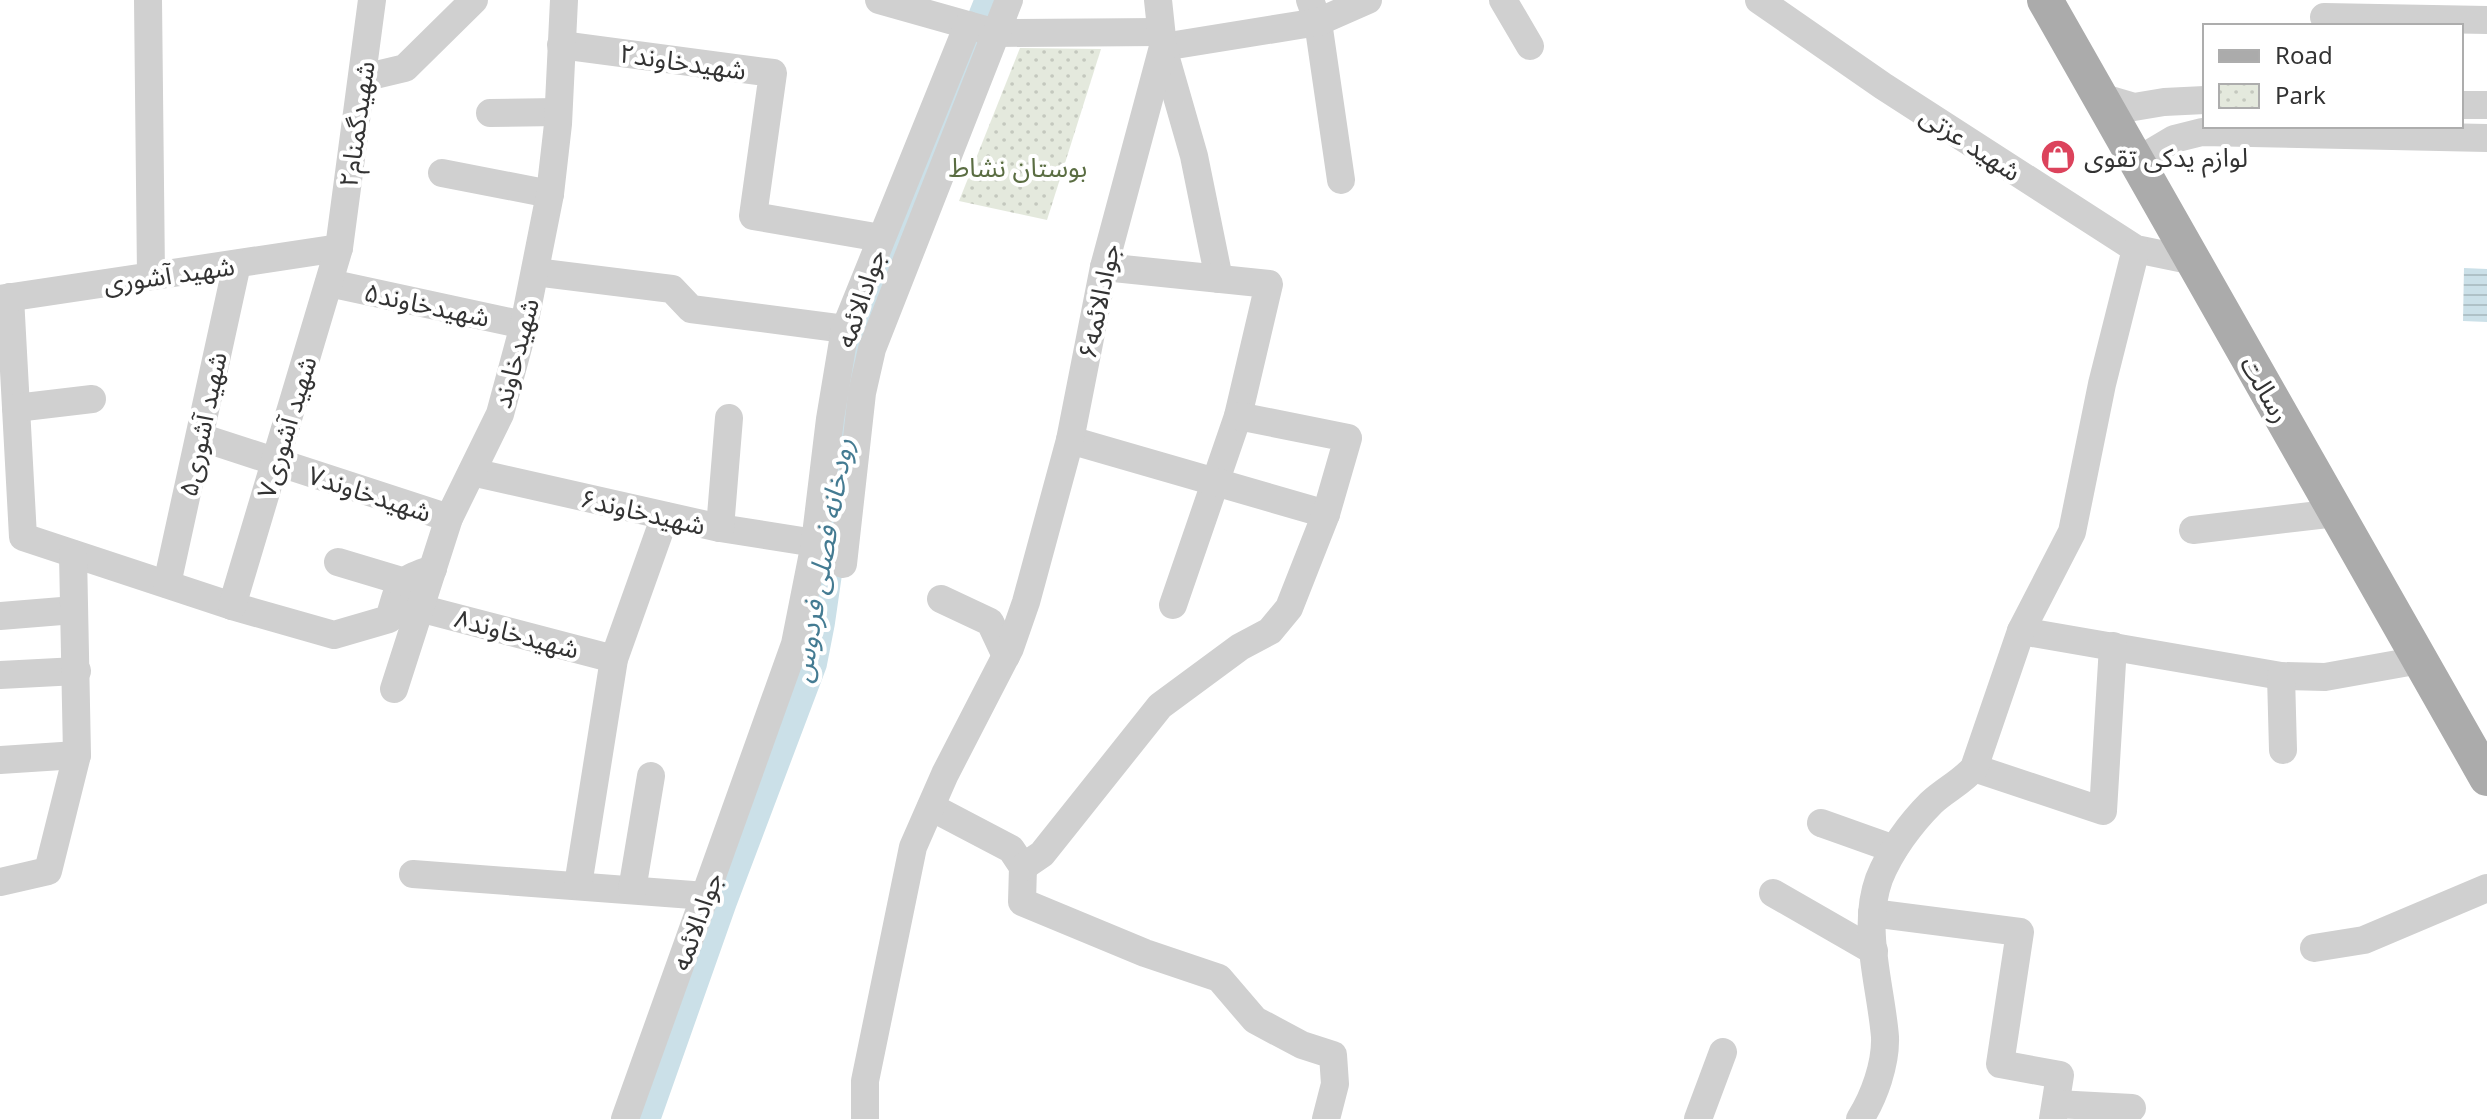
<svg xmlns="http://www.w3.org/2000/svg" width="2487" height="1119" font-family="'Noto Sans','Noto Sans Arabic',sans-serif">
	<defs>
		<pattern id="park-dots" width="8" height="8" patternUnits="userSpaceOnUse" patternTransform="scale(2)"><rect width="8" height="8" fill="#e4e9dd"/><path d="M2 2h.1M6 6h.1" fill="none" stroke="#c4c8be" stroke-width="1.8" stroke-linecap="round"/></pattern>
		<pattern id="water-rules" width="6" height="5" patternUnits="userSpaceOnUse" patternTransform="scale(2)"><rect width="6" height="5" fill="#cbe0e8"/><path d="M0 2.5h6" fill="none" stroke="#afc1c7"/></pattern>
	</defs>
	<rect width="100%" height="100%" fill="#fff"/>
	<polygon fill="url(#park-dots)" points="1020,48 1101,49 1047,220 959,201"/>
	<polygon fill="url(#water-rules)" points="2464,268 2487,269 2487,322 2463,321"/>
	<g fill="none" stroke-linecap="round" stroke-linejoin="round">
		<polyline stroke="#cbe0e8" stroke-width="36" points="642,1119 719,901 809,663 817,622 855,358 893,249 993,0"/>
		<g stroke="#d0d0d0" stroke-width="28">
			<polyline points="148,0 151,276"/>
			<polyline points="879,0 996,33 1161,32"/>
			<polyline points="1310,0 1318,22 1341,180"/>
			<polyline points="1503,0 1530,46"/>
			<polyline points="1759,0 1883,86 2136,249 2194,261"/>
			<polyline points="2324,17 2487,20"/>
			<polyline points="561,45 773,73 753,216 881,238"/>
			<polyline points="1163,47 1318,22 1368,0"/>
			<polyline points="1163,48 1194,156 1219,279"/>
			<polyline points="363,78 405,68 474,0"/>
			<polyline points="2100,97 2134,107 2164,102 2205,100"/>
			<polyline points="2461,105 2487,105"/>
			<polyline points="490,113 558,112"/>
			<polyline points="2137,161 2174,139 2202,132 2487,138"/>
			<polyline points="442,173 550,194"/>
			<polyline points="1104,267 1269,284 1238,416 1173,605"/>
			<polyline points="535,272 672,289 691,309 845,329"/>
			<polyline points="329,283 524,325"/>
			<path d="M10 297 23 537 232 606 334 635 389 619C400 583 396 581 433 569"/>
			<polyline points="0,299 339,248"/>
			<polyline points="16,408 92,399"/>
			<polyline points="200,437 449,518"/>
			<polyline points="1070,440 1326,514"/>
			<polyline points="472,472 720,528 815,543"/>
			<polyline points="720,528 729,418"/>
			<polyline points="2193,530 2336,513"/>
			<polyline points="338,562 418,586"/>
			<polyline points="843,564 862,393 872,349 1009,0"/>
			<polyline points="167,584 237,264"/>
			<polyline points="941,599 990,622 1006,656"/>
			<polyline points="232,606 339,248 372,0"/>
			<polyline points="419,608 614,659"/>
			<polyline points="0,616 74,610"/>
			<polyline points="2021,631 2281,676 2325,677 2420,660"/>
			<polyline points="0,675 77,671"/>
			<polyline points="2281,676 2283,750"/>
			<polyline points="394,689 449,518 500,414 524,325 550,194 558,124 564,0"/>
			<polyline points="0,760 77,755"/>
			<polyline points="1974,768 2103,811 2113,646"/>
			<polyline points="931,807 1011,849 1023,867 1022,902 1145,953 1219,978 1255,1020 1302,1045 1333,1055 1335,1084 1326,1119"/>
			<polyline points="1821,823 1894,849"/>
			<polyline points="1023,867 1042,854 1160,706 1240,647 1270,631 1289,608 1326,514 1348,438 1238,416"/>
			<polyline points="413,874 706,896"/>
			<polyline points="0,882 48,871 77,755 73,554"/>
			<polyline points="578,885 614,659 665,516"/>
			<polyline points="632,890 651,776"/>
			<polyline points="1773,893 1874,951"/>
			<polyline points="1872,913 2020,932 2000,1064 2060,1075 2053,1119"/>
			<polyline points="2314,948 2364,940 2487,888"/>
			<polyline points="2056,1104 2132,1108"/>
			<polyline points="625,1119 795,644 815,543 830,419 845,329 968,25"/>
			<polyline points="865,1119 865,1081 913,847 945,774 1010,648 1026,602 1070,440 1104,267 1163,47 1158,0"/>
			<polyline points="1698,1119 1723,1052"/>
			<path d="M1860 1119C1874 1097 1886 1064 1885 1037 1881 986 1861 929 1879 879 1890 851 1911 823 1931 803 1945 790 1962 782 1974 768L2021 631 2072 532 2102 384 2136 249"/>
		</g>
		<polyline stroke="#ababab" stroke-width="36" points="2045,0 2487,778"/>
	</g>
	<defs>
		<g id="shop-disc" transform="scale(1.8)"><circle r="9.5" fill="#dc435c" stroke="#fff"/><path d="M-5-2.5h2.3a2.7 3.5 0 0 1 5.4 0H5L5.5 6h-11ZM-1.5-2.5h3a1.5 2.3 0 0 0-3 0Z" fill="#fff"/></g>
	</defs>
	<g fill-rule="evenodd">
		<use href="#shop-disc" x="2058" y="157"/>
	</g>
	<g text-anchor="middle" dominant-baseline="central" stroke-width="8" stroke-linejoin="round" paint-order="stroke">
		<g font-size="26" fill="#333" stroke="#fff">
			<text transform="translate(683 61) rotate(8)">شهیدخاوند۲</text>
			<text transform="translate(356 124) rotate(-82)">شهیدگمنام۲</text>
			<text transform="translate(1971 143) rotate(33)">شهید عزتی</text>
			<text transform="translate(169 274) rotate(-8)">شهید آشوری</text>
			<text transform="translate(860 298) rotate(-71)">جوادالائمه</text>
			<text transform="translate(1098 301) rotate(-78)">جوادالائمه۶</text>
			<text transform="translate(427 304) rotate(12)">شهیدخاوند۵</text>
			<text transform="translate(515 353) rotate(-75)">شهیدخاوند</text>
			<text transform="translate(2266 389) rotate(60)">رسالت</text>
			<text transform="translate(202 424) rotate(-78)">شهید آشوری۵</text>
			<text transform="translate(286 427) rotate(-73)">شهید آشوری۷</text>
			<text transform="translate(370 493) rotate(18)">شهیدخاوند۷</text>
			<text transform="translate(643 511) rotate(13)">شهیدخاوند۶</text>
			<text transform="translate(517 633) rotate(15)">شهیدخاوند۸</text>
			<text transform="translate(696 921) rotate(-70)">جوادالائمه</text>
		</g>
		<g font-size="26" fill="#333" stroke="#fff" text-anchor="start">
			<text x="2084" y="157">لوازم یدکی تقوی</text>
		</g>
		<g font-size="26" fill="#5a6d42" stroke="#fff">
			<text x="1018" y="167">بوستان نشاط</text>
		</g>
		<g font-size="28" font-style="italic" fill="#447b92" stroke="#fff">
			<text transform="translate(821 560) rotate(-80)">رودخانه فصلی فردوس</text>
		</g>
	</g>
	<rect x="2203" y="24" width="260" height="104" fill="#ffffff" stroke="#adadad" stroke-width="2"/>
	<rect x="2219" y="50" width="40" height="12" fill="#ababab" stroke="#adadad" stroke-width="2"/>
	<text x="2275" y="64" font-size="24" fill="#333333">Road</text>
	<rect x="2219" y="84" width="40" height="24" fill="url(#park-dots)" stroke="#adadad" stroke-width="2"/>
	<text x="2275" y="104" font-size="24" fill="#333333">Park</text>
</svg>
